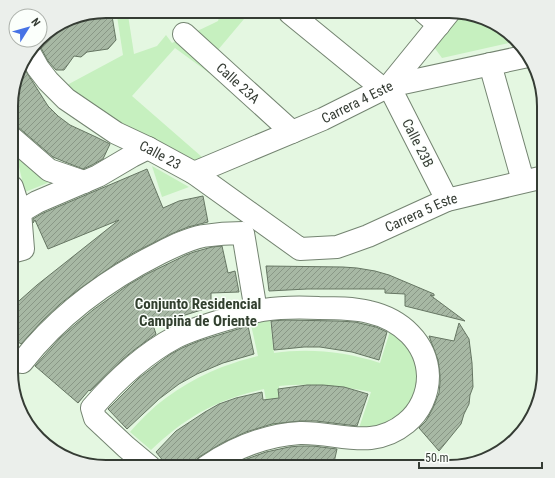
<svg xmlns="http://www.w3.org/2000/svg" width="555" height="478" font-family="'Roboto Condensed',sans-serif">
	<defs>
		<pattern id="building-hatch" width="6" height="6" patternUnits="userSpaceOnUse"><rect width="6" height="6" fill="#a7b8a4"/><path d="M-1 1l2-2M0 6l6-6M5 7l2-2" fill="none" stroke="#899786"/></pattern>
	</defs>
	<rect width="100%" height="100%" fill="#e4f7e1"/>
	<g fill="#c6f0bf">
		<polygon points="458,12 491,21 516,39 518,41 442,58 431,43"/>
		<polygon points="220,14 231,14 244,19 212,57 275,121 175,48 132,96 202,157 191,168 91,116 67,85 123,55 117,16 128,15 134,54 157,46 166,35 172,43 212,24 218,21"/>
		<polygon points="14,146 60,178 25,192"/>
		<polygon points="152,166 189,187 162,197"/>
		<path d="M269 313 274 353C311 348 345 352 380 363L391 328 419 362 417 395 394 423 358 431 371 392C340 386 310 383 279 386L284 427 271 429 264 389C216 400 187 416 151 450L130 432C135 426 141 420 147 414 171 391 202 373 234 363 242 360 250 358 258 356L249 316Z"/>
	</g>
	<g fill="url(#building-hatch)" stroke="#667663">
		<polygon points="76,16 112,16 116,40 108,49 87,52 81,57 74,56 64,70 56,70 48,61 40,46 37,43 44,35"/>
		<polygon points="22,65 48,106 58,116 70,125 96,137 110,144 103,159 92,165 83,169 65,162 53,157 18,127 12,119 12,94"/>
		<polygon points="147,169 163,208 179,201 203,196 208,222 188,227 171,234 135,252 115,264 78,290 60,304 42,321 21,344 11,337 11,308 37,285 119,220 48,249 35,220 33,223 33,219 41,214"/>
		<polygon points="222,246 228,273 235,271 239,292 211,293 211,307 153,325 156,334 134,350 123,359 90,391 89,390 78,403 35,366 60,338 76,324 93,310 128,285 147,274 186,255 194,252 212,247"/>
		<polygon points="266,266 343,267 357,268 375,271 389,275 434,294 434,296 430,295 465,321 405,306 405,294 385,293 385,289 307,289 269,291"/>
		<polygon points="285,320 338,321 355,322 376,327 387,332 379,360 352,352 320,347 304,347 274,350 271,321"/>
		<polygon points="459,323 469,339 472,363 473,387 470,395 469,404 464,414 461,424 439,451 419,428 426,421 433,408 439,393 440,383 440,375 438,360 429,336 454,341"/>
		<polygon points="248,326 254,354 223,363 197,374 179,384 159,399 127,429 108,409 139,378 160,362 171,354 182,348 199,341"/>
		<polygon points="307,385 323,385 344,387 368,394 357,426 316,421 300,421 272,424 246,432 222,443 199,457 195,461 194,467 168,467 156,452 176,431 205,412 219,404 236,398 262,392 263,400 279,398 278,389"/>
		<polygon points="300,446 313,446 337,449 333,467 230,467 244,460 266,452 289,447"/>
	</g>
	<g fill="none" stroke-linecap="round" stroke-linejoin="round">
		<g stroke="#748471" stroke-width="24">
			<g id="minor">
				<polyline points="424,12 439,25"/>
				<polyline points="290,13 383,89"/>
				<path id="s1" d="M184 34 292 132"/>
				<path id="s2" d="M29 52 38 68 48 81 66 99 116 133 148 148 194 173 300 249 337 247 368 236 447 200 544 177"/>
				<polyline points="490,64 523,181"/>
				<polyline points="12,138 49,170 84,182"/>
				<path id="s3" d="M194 173 323 119 389 86 528 56"/>
				<polyline points="447,200 389,86 450,11"/>
				<polyline points="20,212 37,202 98,176 132,156 148,148"/>
				<polyline points="12,252 23,249 20,212 12,187"/>
				<path d="M22 362C58 316 108 279 160 253 174 246 188 239 203 236 216 234 230 233 243 233L256 311"/>
				<path d="M150 467 126 447 95 418 92 408C116 380 144 354 176 337 193 329 210 324 227 319 239 315 250 312 263 310 282 307 300 307 319 308 336 308 353 308 369 312 400 319 427 342 428 376 428 394 420 412 406 423 372 451 339 432 300 433 266 435 234 448 206 467"/>
			</g>
		</g>
		<use href="#minor" stroke="#fff" stroke-width="22"/>
	</g>
	<g text-anchor="middle" dominant-baseline="central" stroke-width="3" stroke-linejoin="round" paint-order="stroke">
		<g font-size="14" fill="#353c34" stroke="#fbfffb">
			<text stroke="none"><textPath href="#s1" startOffset="73">Calle 23A</textPath></text>
			<text stroke="none"><textPath href="#s3" startOffset="178">Carrera 4 Este</textPath></text>
			<text transform="translate(418 143) rotate(63)">Calle 23B</text>
			<text stroke="none"><textPath href="#s2" startOffset="170">Calle 23</textPath></text>
			<text stroke="none"><textPath href="#s2" startOffset="467">Carrera 5 Este</textPath></text>
		</g>
		<g font-size="15" font-weight="bold" fill="#313f2e" stroke="#fbfffb">
			<text x="198" y="304">Conjunto Residencial<tspan x="198" dy="17">Campiña de Oriente</tspan></text>
		</g>
	</g>
	<path d="M0 0H555V478H0ZM106 18H449A88 88 0 0 1 537 106V372A88 88 0 0 1 449 460H106A88 88 0 0 1 18 372V106A88 88 0 0 1 106 18Z" fill="#ebefeb" fill-rule="evenodd"/>
	<path fill="none" stroke="#353c34" stroke-width="2" d="M106 18H449A88 88 0 0 1 537 106V372A88 88 0 0 1 449 460H106A88 88 0 0 1 18 372V106A88 88 0 0 1 106 18Z"/>
	<g transform="translate(28 28) rotate(53)"><circle r="19" fill="#fbfffb" stroke="#acb1ab"/>
	<path d="M0-3L7 15L0 10L-7 15Z" fill="#4673e5"/>
	<text y="-6" font-size="11" font-weight="bold" text-anchor="middle" fill="#353c34">N</text>
	</g>
	<path d="M419 462v6h123v-6" fill="none" stroke="#353c34" stroke-width="2"/>
	<text x="425" y="462" font-size="12" fill="#353c34" stroke="#fbfffb" stroke-width="3" paint-order="stroke">50 m</text>
</svg>
